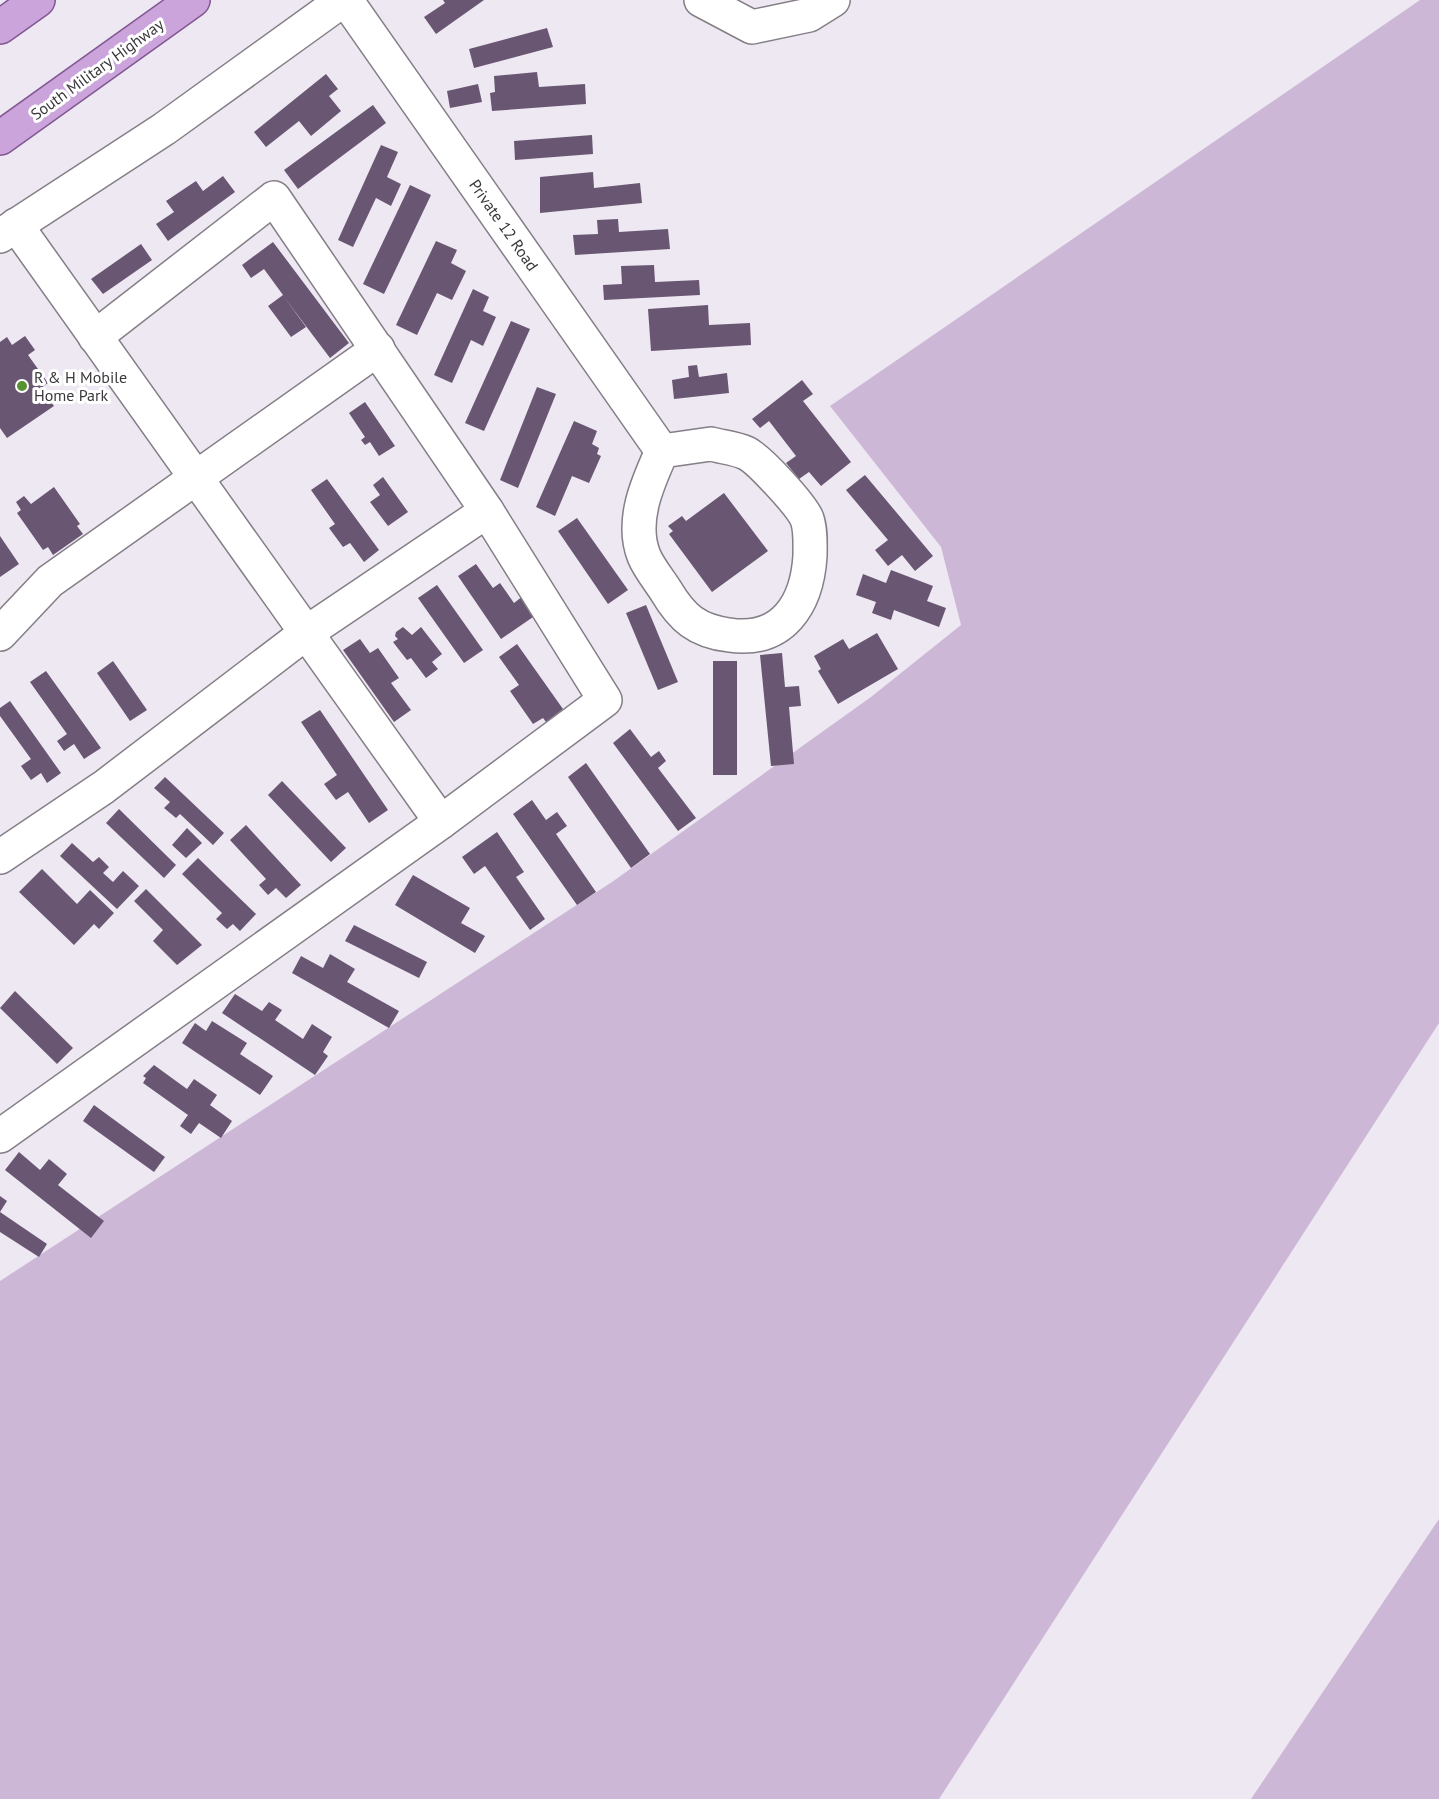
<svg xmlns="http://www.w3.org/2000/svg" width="1439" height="1799" font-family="'PT Sans',sans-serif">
	<rect width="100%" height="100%" fill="#eee8f2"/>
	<g fill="#ccb8d6">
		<polygon points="1420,0 1439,0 1439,1023 939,1799 0,1799 0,1281 612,882 871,697 961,625 941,547 830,406"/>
		<polygon points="1439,1519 1439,1799 1251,1799"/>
	</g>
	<g fill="#695672">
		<polygon points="443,0 484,0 436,34 424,17 445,3"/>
		<polygon points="547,28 553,47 474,68 469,49"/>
		<polygon points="537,72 539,87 585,84 586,104 492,111 490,93 495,92 494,76"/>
		<polygon points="326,74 338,89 329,96 341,111 311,136 299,121 266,147 254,132"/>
		<polygon points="478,84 482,102 450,108 447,91"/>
		<polygon points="373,105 386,123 298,189 284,170"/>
		<polygon points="592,135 593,154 515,160 514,141"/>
		<polygon points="381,145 398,152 387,177 401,184 391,206 376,198 353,247 338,240"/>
		<polygon points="593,172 594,188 640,183 642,203 540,213 540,177"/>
		<polygon points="223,176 235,192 168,241 156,224 174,212 166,201 196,181 203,191"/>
		<polygon points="410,185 431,195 384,294 363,284"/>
		<polygon points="618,219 619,232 668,229 670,249 575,255 573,235 598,234 597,220"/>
		<polygon points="436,241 457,250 451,263 466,271 452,300 437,293 417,335 396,325"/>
		<polygon points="273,242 349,343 330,358 284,297 306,327 291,337 268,306 283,295 264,269 251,278 242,265"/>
		<polygon points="141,244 152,260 103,294 91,279"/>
		<polygon points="654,265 655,282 699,280 700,295 604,300 603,285 622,284 621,266"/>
		<polygon points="473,289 489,297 483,311 496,317 483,346 471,340 452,383 434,375"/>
		<polygon points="708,305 709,325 750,323 751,345 651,351 648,309"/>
		<polygon points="511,321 530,329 484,431 465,423"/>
		<polygon points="25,336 35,350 28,355 48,383 41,388 54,406 7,438 0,428 0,342 7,337 12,345"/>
		<polygon points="697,365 699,377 727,373 729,393 674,399 672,380 689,377 688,366"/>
		<polygon points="802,380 813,394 803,401 851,462 821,486 809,472 799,479 786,463 796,456 769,421 760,428 752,419"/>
		<polygon points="537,387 556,394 518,488 500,480"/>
		<polygon points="365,402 395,446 379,456 370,442 365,445 361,440 365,437 349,413"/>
		<polygon points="574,421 597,431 592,444 599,448 597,454 601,456 589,483 572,476 555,516 536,507"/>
		<polygon points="865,475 933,556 915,571 902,555 888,566 875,550 888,540 846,490"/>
		<polygon points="383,477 408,512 388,526 370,502 380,495 373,485"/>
		<polygon points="327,479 379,550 364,562 350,543 343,547 329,528 335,524 311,490"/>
		<polygon points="54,487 80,524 77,526 83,534 53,555 48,547 43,550 17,513 21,510 16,502 24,496 31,504"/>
		<polygon points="724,493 768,551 712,592 669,534 673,531 668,526 682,516 686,521"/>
		<polygon points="577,518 628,590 608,604 558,531"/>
		<polygon points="0,536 19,564 0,577"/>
		<polygon points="476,564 493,588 500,583 514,603 523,596 536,615 501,639 458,576"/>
		<polygon points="891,570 933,586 927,601 946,608 939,627 894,610 891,620 872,613 876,602 856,595 863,574 886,583"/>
		<polygon points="437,585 483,650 464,663 418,598"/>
		<polygon points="646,605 678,682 658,690 626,613"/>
		<polygon points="403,627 412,635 421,627 442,654 432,662 438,669 426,678 411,658 407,660 393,642 398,639 395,636 396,632"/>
		<polygon points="877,633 898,669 838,704 818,671 821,669 814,656 843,639 849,649"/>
		<polygon points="360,639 370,653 378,648 399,678 391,683 411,710 394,722 343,650"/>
		<polygon points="517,644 563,709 546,722 543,718 533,724 510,691 519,685 499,657"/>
		<polygon points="782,653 785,687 799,686 801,706 789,707 794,764 771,766 760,655"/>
		<polygon points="113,661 147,710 130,721 97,673"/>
		<rect x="713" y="661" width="24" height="114"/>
		<polygon points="46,671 101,748 84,759 74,744 64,751 57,741 67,734 30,682"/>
		<polygon points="10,701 61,773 47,783 41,773 31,780 21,766 31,759 0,716 0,708"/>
		<polygon points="320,710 388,810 369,823 348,792 336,800 324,784 337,775 301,722"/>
		<polygon points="630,729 651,757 659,751 666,761 658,768 696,818 678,831 613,743"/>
		<polygon points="586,763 650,854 631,868 568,777"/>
		<polygon points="165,777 224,833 213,845 180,814 176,818 164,808 170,802 154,788"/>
		<polygon points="282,781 346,848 331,862 268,795"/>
		<polygon points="532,800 546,820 557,812 567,826 556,834 596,892 577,905 513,814"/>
		<polygon points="119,809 176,865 164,878 106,823"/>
		<polygon points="246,825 301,885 286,898 276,888 268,895 259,885 266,879 230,840"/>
		<polygon points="187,828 202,843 186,858 172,845"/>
		<polygon points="497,832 524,872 516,877 545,919 530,930 485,866 474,874 462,857"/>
		<polygon points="72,843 93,862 99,857 109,867 103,873 113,882 123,871 139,886 117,909 60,856"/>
		<polygon points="198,858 256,914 240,931 233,924 227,929 216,919 222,913 182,874"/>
		<polygon points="42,869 77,904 90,890 114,913 99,929 94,924 74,945 19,892"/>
		<polygon points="413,875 470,908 461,923 485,936 475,953 395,905"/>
		<polygon points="146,889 202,945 177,965 153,941 163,930 134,901"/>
		<polygon points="354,925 427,962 419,978 345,941"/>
		<polygon points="330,954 355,969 347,982 399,1011 389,1028 292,973 301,956 323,968"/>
		<polygon points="15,991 73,1048 57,1064 0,1008"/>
		<polygon points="235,994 262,1011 269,1002 282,1010 275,1020 303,1039 312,1024 332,1037 323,1052 328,1056 315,1075 222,1013"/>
		<polygon points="212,1021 247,1043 240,1054 273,1076 260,1095 182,1043 195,1023 206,1031"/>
		<polygon points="154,1065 187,1089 194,1079 217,1095 210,1105 232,1121 221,1138 199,1123 191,1134 180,1126 188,1115 143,1083 146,1078 143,1076"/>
		<polygon points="94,1105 165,1157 154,1172 83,1121"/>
		<polygon points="19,1152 40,1170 49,1159 67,1174 58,1185 104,1221 91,1238 5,1170"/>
		<polygon points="0,1196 7,1201 0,1212"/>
		<polygon points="0,1212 47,1244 39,1257 0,1232"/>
	</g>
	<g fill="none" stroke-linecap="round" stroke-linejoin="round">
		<g stroke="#847e87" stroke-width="36">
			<g id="minor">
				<polyline points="346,0 662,451"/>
				<polyline points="701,0 752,27 809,15 833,0"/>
				<polyline points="16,225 441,822"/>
				<polyline points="0,236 164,129 343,0"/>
				<path d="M711 444C722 447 735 448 746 453 759 459 802 506 807 519 811 530 810 544 810 556 807 604 783 643 729 635 697 631 682 618 666 591 659 580 649 568 644 556 630 521 648 482 662 451Z"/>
				<polyline points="0,634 50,581 378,349"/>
				<polyline points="0,857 104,787 306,633 487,511"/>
				<polyline points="0,1136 441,822 605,700 487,511 274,198 95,337"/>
			</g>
		</g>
		<g stroke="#825794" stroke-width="36">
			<g id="major">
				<polyline points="0,27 38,0"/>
				<polyline points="0,138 193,0"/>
			</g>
		</g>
		<use href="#minor" stroke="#fff" stroke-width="33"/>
		<use href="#major" stroke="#cba4dc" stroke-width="33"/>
	</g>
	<circle fill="#589230" stroke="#fff" stroke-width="2" cx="22" cy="386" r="6"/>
	<g text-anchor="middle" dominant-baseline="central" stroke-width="6" stroke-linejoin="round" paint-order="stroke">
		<g font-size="16" fill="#3b383c" stroke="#fff">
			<text transform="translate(97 69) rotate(-36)">South Military Highway</text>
			<text transform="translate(504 225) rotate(55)">Private 12 Road</text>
		</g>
		<g font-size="16" fill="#3b383c" stroke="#fff" text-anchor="start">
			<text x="34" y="377">R &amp; H Mobile<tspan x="34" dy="18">Home Park</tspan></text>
		</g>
	</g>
</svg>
